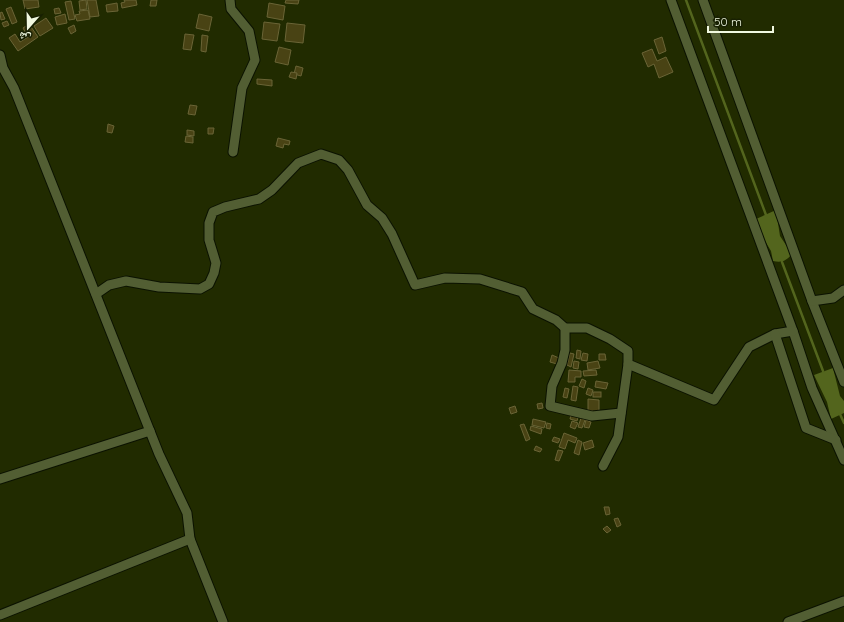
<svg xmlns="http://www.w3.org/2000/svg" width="844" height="622" font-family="Quicksand,'Noto Naskh Arabic',sans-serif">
	<rect width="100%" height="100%" fill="#212b00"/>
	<g fill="#53651d">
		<path d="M776 210 780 236 792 254C786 261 782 263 773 261L771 251 762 236 756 219Z"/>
		<polygon points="833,368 840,396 844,401 844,413 831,419 827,402 814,375"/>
	</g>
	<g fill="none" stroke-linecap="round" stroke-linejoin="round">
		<g stroke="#53651d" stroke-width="2.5">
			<polyline points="686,0 766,215"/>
			<polyline points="782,262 823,371"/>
			<polyline points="840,414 844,423"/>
		</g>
	</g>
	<g fill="#494314" stroke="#6a6436">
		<polygon points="23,0 38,0 39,7 25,9"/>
		<polygon points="86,0 87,9 80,10 79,1"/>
		<polygon points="87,0 96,0 99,16 90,17"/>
		<polygon points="124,0 136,0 137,5 122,8 121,3 125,2"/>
		<polygon points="151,0 157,0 156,6 150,6"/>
		<polygon points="286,0 299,0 298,4 285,3"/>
		<polygon points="71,1 75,19 69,20 65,2"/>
		<polygon points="117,3 118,11 107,12 106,5"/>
		<polygon points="269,3 285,6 283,20 267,17"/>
		<polygon points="11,7 17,22 12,24 6,9"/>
		<polygon points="59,8 61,13 55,14 54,9"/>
		<polygon points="88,10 90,19 77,21 75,15 80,14 79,11"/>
		<polygon points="2,12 5,19 1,20 0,13"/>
		<polygon points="65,14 67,23 57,25 55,17"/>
		<polygon points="199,14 212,17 209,31 196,28"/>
		<polygon points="46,18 53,28 40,36 34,26"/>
		<polygon points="7,21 9,25 4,27 2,23"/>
		<polygon points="264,22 280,24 277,41 262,39"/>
		<polygon points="287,23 305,25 303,43 285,41"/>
		<polygon points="29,24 38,37 18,51 9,38 15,34 20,42 28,37 23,28"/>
		<polygon points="74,25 76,31 71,34 68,28"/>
		<polygon points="185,34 194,35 191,50 183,49"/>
		<polygon points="202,35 208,36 206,52 201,51"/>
		<polygon points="662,37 666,51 659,54 654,40"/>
		<polygon points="279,47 291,50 288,65 275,62"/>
		<polygon points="652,49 657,61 666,57 673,72 659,78 654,64 648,67 642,53"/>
		<polygon points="296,66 303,68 301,76 294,74"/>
		<polygon points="291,72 297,73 296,79 289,77"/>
		<polygon points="257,79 272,80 272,86 257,84"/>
		<polygon points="190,105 197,106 195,115 188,114"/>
		<polygon points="108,124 114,126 112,133 107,132"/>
		<polygon points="208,128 214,128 213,134 208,134"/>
		<polygon points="187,130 194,131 194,136 187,135"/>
		<polygon points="186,136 193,137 193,143 185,142"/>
		<polygon points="278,138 290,141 289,145 284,144 283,148 276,146"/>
		<polygon points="577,350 581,351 580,359 576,358"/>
		<polygon points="570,353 574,354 571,367 567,365"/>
		<polygon points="583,353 588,354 587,361 581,360"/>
		<polygon points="599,354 605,354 606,360 599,360"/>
		<polygon points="552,355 559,358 557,364 550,362"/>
		<polygon points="574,361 579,362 578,369 573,368"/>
		<polygon points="598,361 600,368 588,370 587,363"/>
		<polygon points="569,370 581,371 581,377 575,377 575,382 568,382"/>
		<polygon points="596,370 597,375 584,376 583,371"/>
		<polygon points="582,379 586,381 584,388 579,386"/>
		<polygon points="596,381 608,383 606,389 595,387"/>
		<polygon points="573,386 578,387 576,401 571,400"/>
		<polygon points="565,388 569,389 567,398 563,397"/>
		<polygon points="588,388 593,390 591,396 586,394"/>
		<rect x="593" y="392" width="8" height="5"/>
		<polygon points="588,399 599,400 599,411 596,411 596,414 593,414 593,411 588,411"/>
		<polygon points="542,403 543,408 538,409 537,404"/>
		<polygon points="515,406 517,412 511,414 509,408"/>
		<polygon points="571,415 578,417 577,421 570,419"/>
		<polygon points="581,418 585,420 582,428 578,427"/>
		<polygon points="533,419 546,422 544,428 532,425"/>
		<polygon points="586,420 591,422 589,428 584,427"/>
		<polygon points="572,421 578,423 575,429 570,427"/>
		<polygon points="547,423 551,424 550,429 546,428"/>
		<polygon points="524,424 530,439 526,441 520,425"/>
		<polygon points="531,426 542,429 541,434 530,430"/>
		<polygon points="564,433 577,438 575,443 568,440 565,449 559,447"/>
		<polygon points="554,437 560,439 558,443 552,441"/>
		<polygon points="578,440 582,442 579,455 574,453"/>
		<polygon points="592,440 594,447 585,450 583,443"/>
		<polygon points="536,446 542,449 540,452 534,450"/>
		<polygon points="558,450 563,451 559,461 555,460"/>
		<polygon points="604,507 609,507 610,514 606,515"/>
		<polygon points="618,518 621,525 617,527 614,519"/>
		<polygon points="607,526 611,530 607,533 603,529"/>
	</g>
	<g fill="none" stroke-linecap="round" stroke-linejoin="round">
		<g stroke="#0b1200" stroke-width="11">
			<g id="street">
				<polyline points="230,0 231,9 249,31 255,60 242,88 233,152"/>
				<polyline points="671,0 793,331 812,388 844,460"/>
				<polyline points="703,0 812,301 844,382"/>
				<polyline points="0,55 3,68 14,88 159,454 187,513 190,539 223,622"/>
				<polyline points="96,294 109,285 126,281 159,287 200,289 209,284 214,273 216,263 209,240 209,223 213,212 225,207 259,199 272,190 298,163 321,154 339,160 348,170 367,205 382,218 392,234 415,285 445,278 480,279 522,292 533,309 556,320 565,328 587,328 610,339 628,351 628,364 714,400 749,347 775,334 793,331"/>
				<polyline points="812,301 833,298 844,290"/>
				<polyline points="565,328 565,350 562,363 552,386 550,406 592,416 621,413"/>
				<polyline points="775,334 806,428 836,440"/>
				<polyline points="603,466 618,437 628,364"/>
				<polyline points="0,479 150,431"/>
				<polyline points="0,615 190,539"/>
				<polyline points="788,622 844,601"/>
			</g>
		</g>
		<use href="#street" stroke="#525e33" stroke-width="9"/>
	</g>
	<g transform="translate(28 28) rotate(200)" stroke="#182002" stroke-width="3" paint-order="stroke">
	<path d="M0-3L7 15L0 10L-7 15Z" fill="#f0f8e0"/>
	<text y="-6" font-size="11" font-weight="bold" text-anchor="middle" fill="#f0f8e0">ش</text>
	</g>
	<path d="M708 26v6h65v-6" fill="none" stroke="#f0f8e0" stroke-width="2"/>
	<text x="714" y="26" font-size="12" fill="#f0f8e0" stroke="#182002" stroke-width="3" paint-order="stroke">50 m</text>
</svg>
